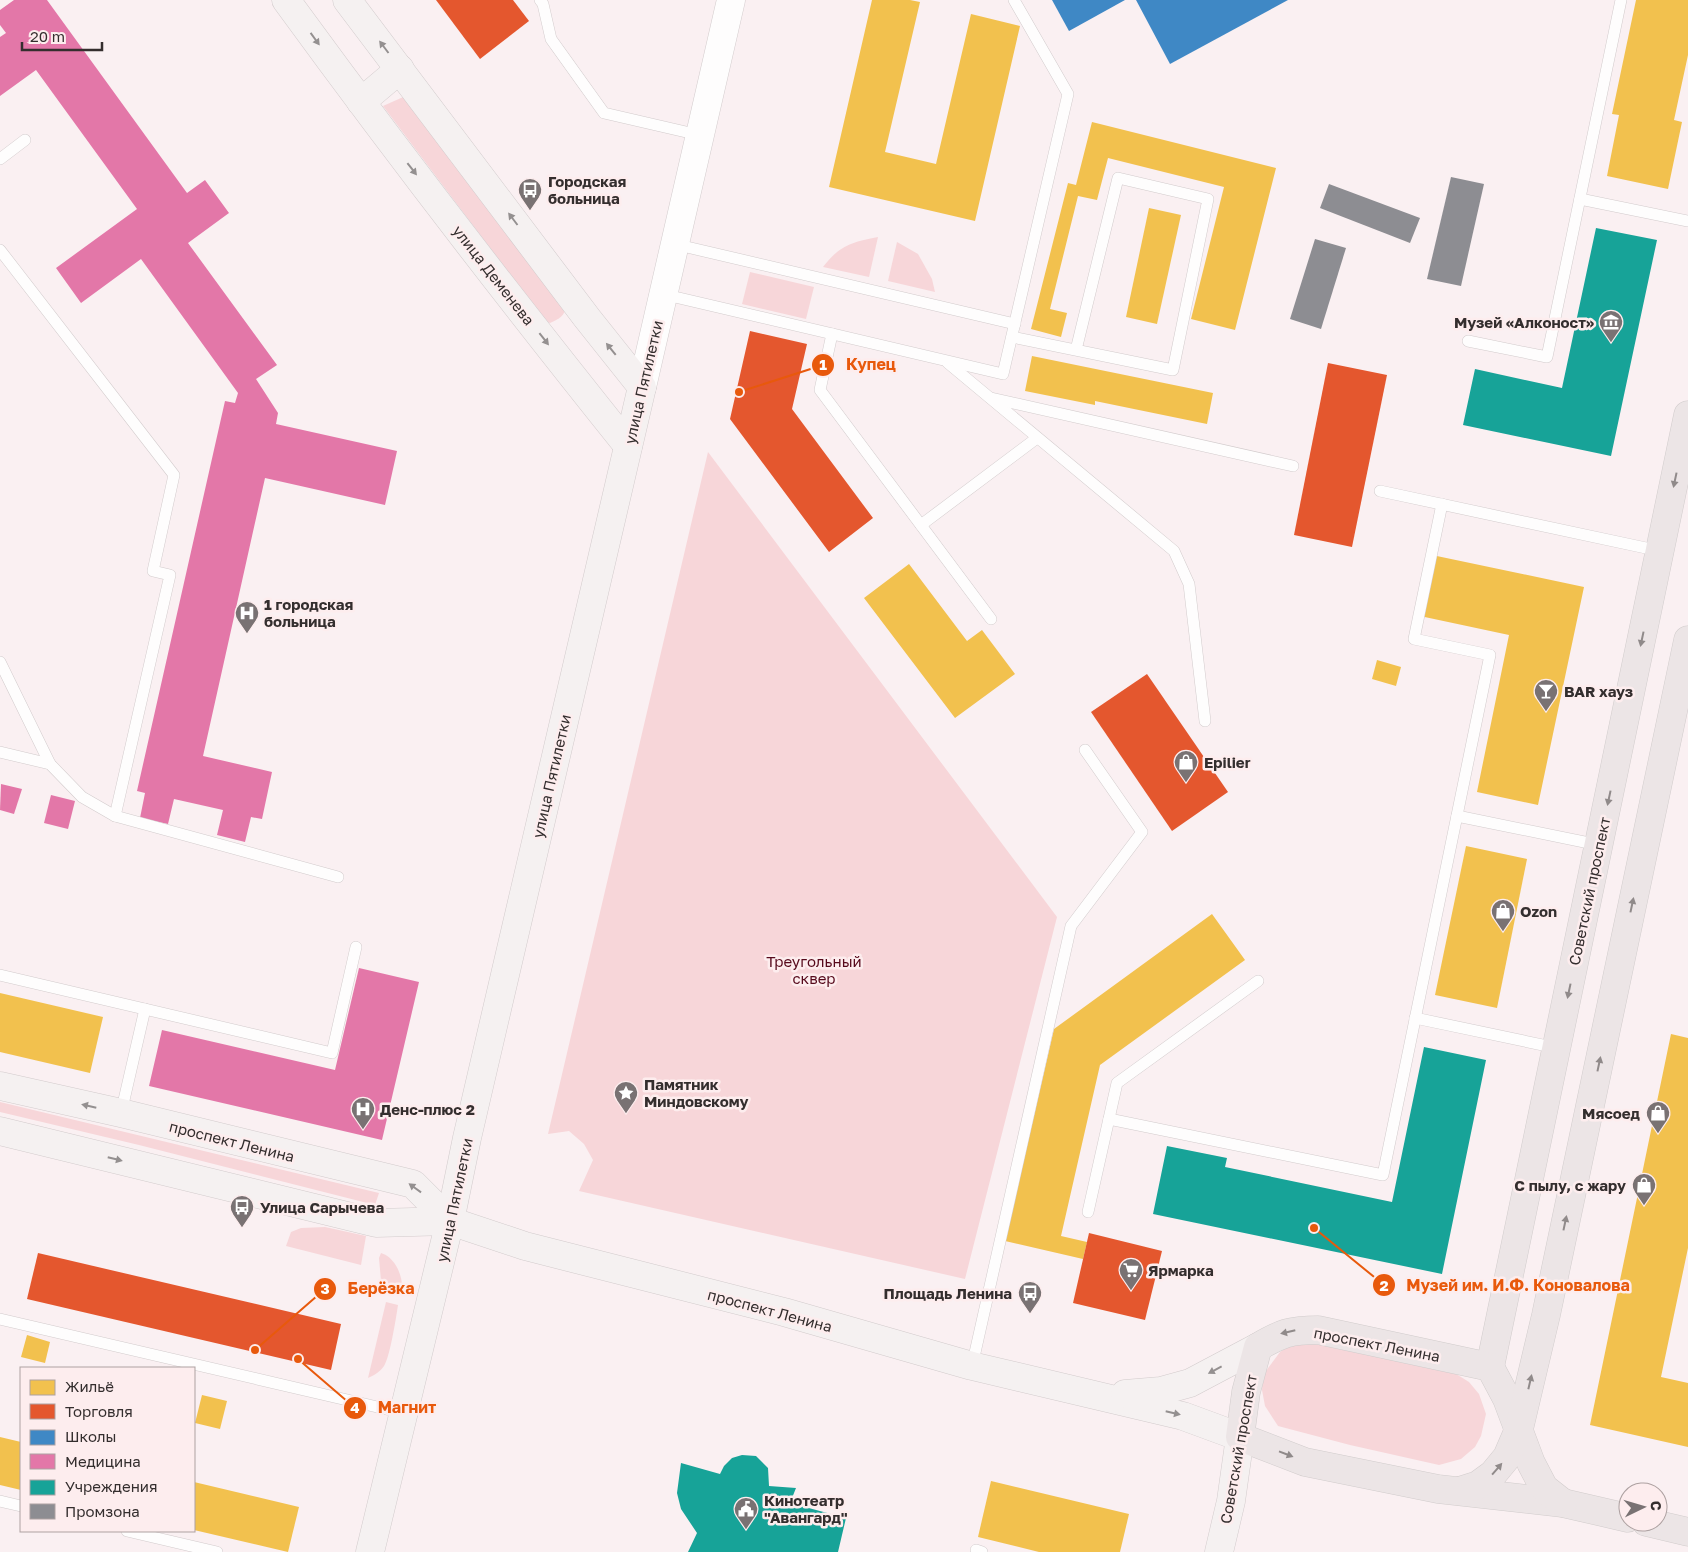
<svg xmlns="http://www.w3.org/2000/svg" width="1688" height="1552" font-family="'Golos Text',sans-serif">
	<rect width="100%" height="100%" fill="#faf0f2"/>
	<g fill="#f7d6d9">
		<path d="M410 94 566 306C565 316 559 319 550 323L545 321 383 106Z"/>
		<path d="M878 237 869 277 823 267C840 245 852 242 878 237Z"/>
		<polygon points="897,242 918,254 932,279 935,292 888,281"/>
		<polygon points="750,272 814,287 806,319 742,304"/>
		<polygon points="708,452 1057,917 965,1279 579,1191 593,1160 584,1144 569,1131 548,1134"/>
		<polygon points="0,1102 379,1193 375,1205 139,1145 0,1112"/>
		<polygon points="325,1227 366,1236 361,1265 286,1246 291,1232 301,1228"/>
		<path d="M381 1253C395 1257 403 1276 402 1289L381 1281 379 1258Z"/>
		<path d="M386 1302 398 1305C396 1318 390 1357 384 1366 381 1371 373 1376 368 1378Z"/>
		<polygon points="1311,1343 1453,1372 1469,1382 1479,1394 1486,1414 1481,1436 1475,1447 1461,1459 1439,1465 1350,1445 1278,1426 1265,1406 1262,1390 1263,1375 1280,1352 1291,1345"/>
	</g>
	<g fill="#f2c14e">
		<polygon points="872,0 910,0 920,2 885,152 936,164 971,14 1020,26 975,221 829,187"/>
		<polygon points="1636,0 1688,0 1688,55 1674,120 1682,122 1668,189 1607,176 1619,115 1612,114"/>
		<polygon points="1092,122 1276,168 1235,330 1191,319 1224,187 1108,158 1097,200 1078,196 1050,309 1067,313 1061,337 1031,329 1068,183 1076,185"/>
		<polygon points="1149,208 1181,215 1157,324 1126,317"/>
		<polygon points="1032,356 1213,393 1207,424 1095,401 1095,405 1025,391"/>
		<polygon points="1432,555 1584,587 1538,805 1477,792 1509,635 1420,616"/>
		<polygon points="909,564 967,641 982,630 1015,674 955,718 864,598"/>
		<polygon points="1377,660 1401,667 1396,686 1372,679"/>
		<polygon points="1466,846 1527,859 1497,1008 1435,995"/>
		<polygon points="1212,914 1245,960 1100,1065 1061,1236 1087,1242 1083,1259 1005,1241 1054,1029"/>
		<polygon points="0,993 103,1017 90,1073 0,1052"/>
		<polygon points="1671,1034 1688,1038 1688,1248 1661,1377 1688,1383 1688,1447 1590,1425"/>
		<polygon points="27,1335 50,1342 45,1363 21,1357"/>
		<polygon points="202,1395 227,1401 220,1429 195,1423"/>
		<polygon points="0,1437 21,1442 21,1490 0,1485"/>
		<polygon points="991,1481 1129,1514 1120,1552 1039,1552 978,1537"/>
		<polygon points="194,1482 299,1507 288,1552 194,1530"/>
	</g>
	<g fill="#e4572e">
		<polygon points="436,0 513,0 529,21 480,59"/>
		<polygon points="750,331 807,344 792,409 873,518 829,552 730,419"/>
		<polygon points="1328,363 1387,375 1352,547 1294,535"/>
		<polygon points="1147,674 1228,792 1172,831 1091,712"/>
		<polygon points="1089,1233 1162,1251 1145,1320 1073,1303"/>
		<polygon points="38,1253 341,1324 331,1370 27,1299"/>
	</g>
	<g fill="#3f88c5">
		<polygon points="1052,0 1125,0 1069,31"/>
		<polygon points="1136,0 1288,0 1170,64"/>
	</g>
	<g fill="#e377a8">
		<polygon points="14,0 47,0 187,193 205,180 229,213 188,243 277,365 256,379 278,413 276,424 397,451 385,505 265,478 203,756 272,772 262,819 251,817 245,842 217,835 223,810 174,799 168,824 140,818 145,793 137,791 225,401 235,403 238,393 141,259 81,303 56,268 137,209 36,70 0,96 0,37 6,33 0,25 0,10"/>
		<polygon points="1,784 22,789 14,814 0,810"/>
		<polygon points="51,795 75,801 68,829 44,823"/>
		<polygon points="359,968 419,982 382,1140 149,1086 162,1030 335,1070"/>
	</g>
	<g fill="#17a398">
		<polygon points="1596,228 1657,240 1611,456 1463,425 1475,369 1562,388"/>
		<polygon points="1424,1047 1486,1060 1442,1274 1153,1214 1167,1146 1227,1158 1225,1167 1392,1202"/>
		<polygon points="742,1455 756,1456 768,1468 769,1486 796,1488 790,1503 846,1518 838,1552 688,1552 697,1533 681,1509 677,1493 681,1463 720,1474 724,1466 732,1458"/>
	</g>
	<g fill="#8d8d92">
		<polygon points="1451,177 1484,184 1461,286 1427,279"/>
		<polygon points="1329,184 1420,218 1410,243 1320,208"/>
		<polygon points="1315,239 1346,248 1321,329 1290,319"/>
	</g>
	<g fill="none" stroke-linecap="round" stroke-linejoin="round">
		<g stroke="#d2cbcc" stroke-width="12">
			<g id="service">
				<polyline points="540,0 543,4 551,39 604,113 699,135"/>
				<polyline points="0,159 25,140"/>
				<polyline points="1580,199 1688,221"/>
				<polyline points="674,244 1015,324"/>
				<polyline points="0,250 174,475 153,571 170,575 115,816"/>
				<polyline points="662,294 1003,374 1068,94 1014,0"/>
				<polyline points="832,334 820,390 991,619"/>
				<polyline points="1012,337 1173,370 1208,199 1118,178 1076,350"/>
				<polyline points="1468,341 1547,357 1621,0"/>
				<polyline points="948,363 1174,551 1189,584 1205,721"/>
				<polyline points="991,398 1293,466"/>
				<polyline points="1380,491 1660,551"/>
				<polyline points="921,525 1037,438"/>
				<polyline points="0,662 50,764"/>
				<polyline points="0,752 50,764 82,797 115,816 338,877"/>
				<polyline points="1457,816 1599,845"/>
				<polyline points="0,975 332,1053 356,947"/>
				<polyline points="1415,1018 1557,1048"/>
				<polyline points="121,1113 145,1009"/>
				<polyline points="1109,1119 1383,1175 1490,655 1414,639 1442,504"/>
				<polyline points="1088,1212 1117,1083 1258,981"/>
				<polyline points="0,1319 403,1413"/>
				<polyline points="972,1366 1071,926 1142,832 1085,750"/>
				<polyline points="0,1501 21,1506"/>
				<polyline points="127,1531 217,1552"/>
				<polyline points="976,1550 982,1552"/>
			</g>
		</g>
		<g stroke="#d2cbcc" stroke-width="29">
			<polyline id="tertiary" points="642,387 731,0"/>
		</g>
		<g stroke="#d2cbcc" stroke-width="29">
			<g id="secondary">
				<path d="M286 0C396 151 511 300 628 446"/>
				<polyline points="347,0 587,318 642,387 467,1138 450,1221 370,1552"/>
				<polyline points="361,102 400,69"/>
				<polyline points="0,1086 121,1113 413,1184 450,1221"/>
				<polyline points="0,1131 376,1223 450,1221 525,1246 784,1312 972,1366 1183,1416 1240,1437 1231,1501 1219,1552"/>
				<polyline points="1125,1394 1161,1391 1190,1383 1258,1347"/>
			</g>
		</g>
		<g stroke="#d1cccc" stroke-width="29">
			<g id="primary">
				<polyline points="1490,1367 1688,415"/>
				<path d="M1490 1367 1318 1330C1290 1330 1282 1333 1258 1347L1246 1392 1240 1437 1305 1462 1438 1489 1563 1503 1628 1518"/>
				<polyline points="1490,1367 1507,1399 1531,1463 1544,1488 1563,1503"/>
				<polyline points="1459,1491 1478,1485 1493,1474 1507,1457 1519,1429 1546,1315 1688,640"/>
				<polyline points="1646,1522 1688,1532"/>
			</g>
		</g>
		<use href="#service" stroke="#fefdfd" stroke-width="11"/>
		<use href="#tertiary" stroke="#fefdfd" stroke-width="28"/>
		<use href="#secondary" stroke="#f5f1f1" stroke-width="28"/>
		<use href="#primary" stroke="#ece5e6" stroke-width="28"/>
	</g>
	<defs><path id="oneway-solid" d="M-6-.8H1V-3.2L6.5 0L1 3.2V.8H-6Z" transform="scale(1.25)"/></defs>
	<g fill="#949090">
		<use href="#oneway-solid" transform="translate(315 39) rotate(54)"/>
		<use href="#oneway-solid" transform="translate(384 47) rotate(-127)"/>
		<use href="#oneway-solid" transform="translate(412 169) rotate(52)"/>
		<use href="#oneway-solid" transform="translate(513 219) rotate(-127)"/>
		<use href="#oneway-solid" transform="translate(544 339) rotate(52)"/>
		<use href="#oneway-solid" transform="translate(611 349) rotate(-129)"/>
		<use href="#oneway-solid" transform="translate(89 1106) rotate(-167)"/>
		<use href="#oneway-solid" transform="translate(115 1159) rotate(14)"/>
		<use href="#oneway-solid" transform="translate(415 1188) rotate(-144)"/>
		<use href="#oneway-solid" transform="translate(1215 1370) rotate(152)"/>
		<use href="#oneway-solid" transform="translate(1173 1413) rotate(13)"/>
	</g>
	<g fill="#908a8a">
		<use href="#oneway-solid" transform="translate(1675 480) rotate(102)"/>
		<use href="#oneway-solid" transform="translate(1642 639) rotate(102)"/>
		<use href="#oneway-solid" transform="translate(1609 798) rotate(102)"/>
		<use href="#oneway-solid" transform="translate(1632 905) rotate(-78)"/>
		<use href="#oneway-solid" transform="translate(1569 991) rotate(102)"/>
		<use href="#oneway-solid" transform="translate(1599 1064) rotate(-78)"/>
		<use href="#oneway-solid" transform="translate(1565 1223) rotate(-78)"/>
		<use href="#oneway-solid" transform="translate(1288 1332) rotate(167)"/>
		<use href="#oneway-solid" transform="translate(1530 1382) rotate(-77)"/>
		<use href="#oneway-solid" transform="translate(1286 1454) rotate(21)"/>
		<use href="#oneway-solid" transform="translate(1497 1469) rotate(-49)"/>
	</g>
	<defs>
		<g id="bus-pin" transform="scale(1.25)"><path d="M0 17L-7.5 6A9.5 9.5 0 1 1 7.5 6Z" fill="#797273" stroke="#fdedee"/><path d="M-5-6H5V4H4V6H2V4H-2V6H-4V4H-5ZM-3.5-4V0h7V-4ZM-3.5 1.2v1.5H-2V1.2ZM2 1.2v1.5H3.5V1.2Z" fill="#fff"/></g>
		<g id="museum-pin" transform="scale(1.25)"><path d="M0 17L-7.5 6A9.5 9.5 0 1 1 7.5 6Z" fill="#797273" stroke="#fdedee"/><path d="M0-6L6-3V-2H-6V-3ZM-5-1h2V3h-2ZM-1-1h2V3h-2ZM3-1h2V3H3ZM-6 4H6V6H-6Z" fill="#fff"/></g>
		<g id="hospital-pin" transform="scale(1.25)"><path d="M0 17L-7.5 6A9.5 9.5 0 1 1 7.5 6Z" fill="#797273" stroke="#fdedee"/><path d="M-5-5h3v3.5h4V-5h3V5h-3V1.5h-4V5h-3Z" fill="#fff"/></g>
		<g id="bar-pin" transform="scale(1.25)"><path d="M0 17L-7.5 6A9.5 9.5 0 1 1 7.5 6Z" fill="#797273" stroke="#fdedee"/><path d="M-6-5H6L.8 .8V4.5H3.5V6h-7V4.5H-.8V.8Z" fill="#fff"/></g>
		<g id="shop-pin" transform="scale(1.25)"><path d="M0 17L-7.5 6A9.5 9.5 0 1 1 7.5 6Z" fill="#797273" stroke="#fdedee"/><path d="M-5-2.5h2.3a2.7 3.5 0 0 1 5.4 0H5L5.5 6h-11ZM-1.5-2.5h3a1.5 2.3 0 0 0-3 0Z" fill="#fff"/></g>
		<g id="sight-pin" transform="scale(1.25)"><path d="M0 17L-7.5 6A9.5 9.5 0 1 1 7.5 6Z" fill="#797273" stroke="#fdedee"/><path d="M0-6L1.8-2.2L6-1.7L2.9 1.2L3.7 5.4L0 3.3L-3.7 5.4L-2.9 1.2L-6-1.7L-1.8-2.2Z" fill="#fff"/></g>
		<g id="supermarket-pin" transform="scale(1.25)"><path d="M0 17L-7.5 6A9.5 9.5 0 1 1 7.5 6Z" fill="#797273" stroke="#fdedee"/><path d="M-6-5.5h2.5l.6 2H6L4.5 2H-2.5L-4.4-4H-6ZM-1.5 3.2a1.3 1.3 0 1 0 .1 0ZM3 3.2a1.3 1.3 0 1 0 .1 0Z" fill="#fff"/></g>
		<g id="civic-pin" transform="scale(1.25)"><path d="M0 17L-7.5 6A9.5 9.5 0 1 1 7.5 6Z" fill="#797273" stroke="#fdedee"/><path d="M-.6-6.5H3V-4.5H.6V-3L4-1V1h2V6H-6V1h2V-1L-.6-3ZM-1.2 2.5V6h2.4V2.5Z" fill="#fff"/></g>
	</defs>
	<g fill-rule="evenodd">
		<use href="#bus-pin" x="530" y="190"/>
		<use href="#museum-pin" x="1611" y="322"/>
		<use href="#hospital-pin" x="247" y="613"/>
		<use href="#bar-pin" x="1546" y="691"/>
		<use href="#shop-pin" x="1186" y="762"/>
		<use href="#shop-pin" x="1503" y="911"/>
		<use href="#sight-pin" x="626" y="1093"/>
		<use href="#hospital-pin" x="363" y="1109"/>
		<use href="#shop-pin" x="1658" y="1113"/>
		<use href="#shop-pin" x="1644" y="1185"/>
		<use href="#bus-pin" x="242" y="1207"/>
		<use href="#supermarket-pin" x="1131" y="1270"/>
		<use href="#bus-pin" x="1030" y="1293"/>
		<use href="#civic-pin" x="746" y="1509"/>
	</g>
	<g text-anchor="middle" dominant-baseline="central" stroke-width="5" stroke-linejoin="round" paint-order="stroke">
		<g font-size="15" font-weight="bold" fill="#342e2e" stroke="#fdedee" text-anchor="start">
			<text x="548" y="181">Городская<tspan x="548" dy="17">больница</tspan></text>
			<text x="1594" y="322" text-anchor="end">Музей «Алконост»</text>
			<text x="264" y="604">1 городская<tspan x="264" dy="17">больница</tspan></text>
			<text x="1564" y="691">BAR хауз</text>
			<text x="1204" y="762">Epilier</text>
			<text x="1520" y="911">Ozon</text>
			<text x="644" y="1084">Памятник<tspan x="644" dy="17">Миндовскому</tspan></text>
			<text x="380" y="1109">Денс-плюс 2</text>
			<text x="1640" y="1113" text-anchor="end">Мясоед</text>
			<text x="1626" y="1185" text-anchor="end">С пылу, с жару</text>
			<text x="260" y="1207">Улица Сарычева</text>
			<text x="1148" y="1270">Ярмарка</text>
			<text x="1012" y="1293" text-anchor="end">Площадь Ленина</text>
			<text x="764" y="1500">Кинотеатр<tspan x="764" dy="17">"Авангард"</tspan></text>
		</g>
		<g font-size="15" fill="#342e2e" stroke="#fdedee">
			<text transform="translate(494 275) rotate(52)">улица Деменева</text>
			<text transform="translate(643 382) rotate(-77)">улица Пятилетки</text>
			<text transform="translate(551 776) rotate(-77)">улица Пятилетки</text>
			<text transform="translate(1589 891) rotate(-78)">Советский проспект</text>
			<text transform="translate(232 1141) rotate(14)">проспект Ленина</text>
			<text transform="translate(454 1200) rotate(-78)">улица Пятилетки</text>
			<text transform="translate(770 1310) rotate(15)">проспект Ленина</text>
			<text transform="translate(1377 1344) rotate(11)">проспект Ленина</text>
			<text transform="translate(1238 1449) rotate(-80)">Советский проспект</text>
		</g>
		<g font-size="15" fill="#570a1c" stroke="#fdedee">
			<text x="814" y="961">Треугольный<tspan x="814" dy="17">сквер</tspan></text>
		</g>
	</g>
	<path fill="none" stroke="#e8590c" stroke-width="2" d="M739 392L823 365M1314 1228L1384 1285M255 1350L325 1289M298 1359L355 1408"/>
	<g fill="#e8590c" stroke="#fdedee" stroke-width="2">
		<circle cx="739" cy="392" r="5"/>
		<circle cx="1314" cy="1228" r="5"/>
		<circle cx="255" cy="1350" r="5"/>
		<circle cx="298" cy="1359" r="5"/>
		<circle cx="823" cy="365" r="12"/>
		<circle cx="1384" cy="1285" r="12"/>
		<circle cx="325" cy="1289" r="12"/>
		<circle cx="355" cy="1408" r="12"/>
	</g>
	<g font-size="15" text-anchor="middle" font-weight="bold" fill="#fff">
		<text x="823" y="370">1</text>
		<text x="1384" y="1291">2</text>
		<text x="325" y="1294">3</text>
		<text x="355" y="1413">4</text>
	</g>
	<g font-size="16" text-anchor="middle" font-weight="bold" fill="#e8590c" stroke="#fdedee" stroke-width="5" stroke-linejoin="round" paint-order="stroke">
		<text x="871" y="370">Купец</text>
		<text x="1518" y="1291">Музей им. И.Ф. Коновалова</text>
		<text x="381" y="1294">Берёзка</text>
		<text x="407" y="1413">Магнит</text>
	</g>
	<rect x="20" y="1367" width="175" height="165" fill="#fdedee" stroke="#ada1a1"/>
	<rect x="30" y="1380" width="25" height="15" fill="#f2c14e" stroke="#ada1a1"/>
	<text x="65" y="1392" font-size="15" fill="#342e2e">Жильё</text>
	<rect x="30" y="1404" width="25" height="15" fill="#e4572e" stroke="#ada1a1"/>
	<text x="65" y="1417" font-size="15" fill="#342e2e">Торговля</text>
	<rect x="30" y="1430" width="25" height="15" fill="#3f88c5" stroke="#ada1a1"/>
	<text x="65" y="1442" font-size="15" fill="#342e2e">Школы</text>
	<rect x="30" y="1454" width="25" height="15" fill="#e377a8" stroke="#ada1a1"/>
	<text x="65" y="1467" font-size="15" fill="#342e2e">Медицина</text>
	<rect x="30" y="1480" width="25" height="15" fill="#17a398" stroke="#ada1a1"/>
	<text x="65" y="1492" font-size="15" fill="#342e2e">Учреждения</text>
	<rect x="30" y="1504" width="25" height="15" fill="#8d8d92" stroke="#ada1a1"/>
	<text x="65" y="1517" font-size="15" fill="#342e2e">Промзона</text>
	<g transform="translate(1643 1507) rotate(85)"><circle r="24" fill="#fdedee" stroke="#ada1a1"/>
	<path d="M0-4L9 19L0 12L-9 19Z" fill="#797273"/>
	<text y="-8" font-size="14" font-weight="bold" text-anchor="middle" fill="#342e2e">С</text>
	</g>
	<path d="M22 42v8h80v-8" fill="none" stroke="#342e2e" stroke-width="2.5"/>
	<text x="30" y="42" font-size="15" fill="#342e2e" stroke="#fdedee" stroke-width="4" paint-order="stroke">20 m</text>
</svg>
